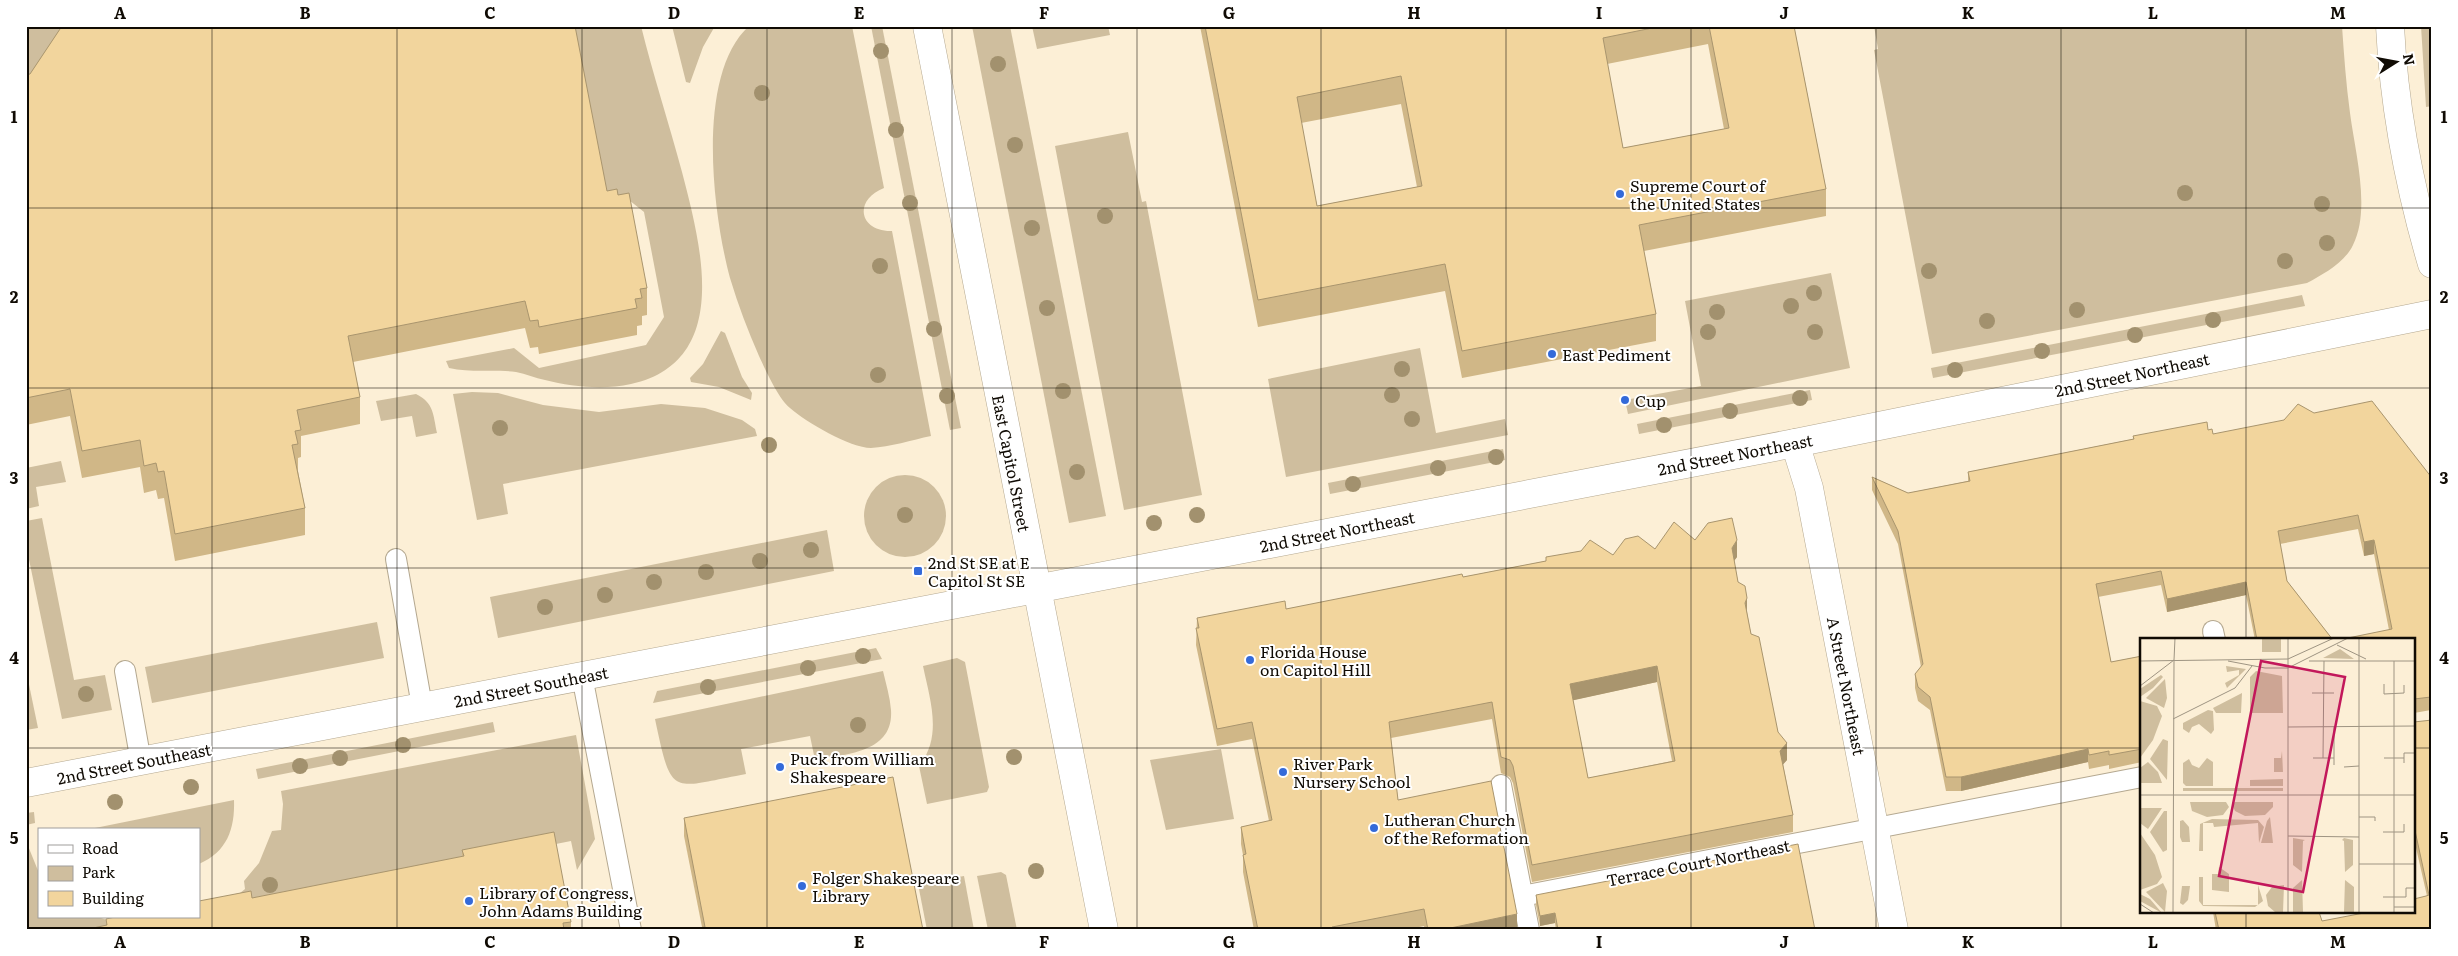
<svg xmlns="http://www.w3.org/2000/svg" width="2458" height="956" font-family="Literata,serif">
	<rect width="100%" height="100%" fill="#fcefd6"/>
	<g fill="#cfbe9e">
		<polygon points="26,26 80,26 26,102"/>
		<path d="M570 26H641C653 75 669 123 682 172 700 242 734 361 631 384 604 390 572 387 545 380 535 378 526 374 516 372 494 369 470 373 449 368L446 361 514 348 539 368 646 345 664 317 644 212 629 200 604 204Z"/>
		<polygon points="672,26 715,26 703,47 690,83 686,82"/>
		<path d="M749 26H852L884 188C853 200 859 232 892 231L931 436C912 440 890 447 871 448 850 448 806 422 790 408 778 398 766 371 759 356 748 331 738 305 730 278 713 215 695 75 749 26Z"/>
		<polygon points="871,26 882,26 961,428 950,430"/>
		<polygon points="972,26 1010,26 1106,516 1069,523"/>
		<polygon points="1032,26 1108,26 1110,35 1037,49"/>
		<path d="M1874 26H2342C2344 55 2346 84 2350 113 2355 152 2371 209 2353 245 2345 262 2324 274 2307 283L1932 354 1874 50 1878 49Z"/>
		<polygon points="2421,26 2432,26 2432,106 2426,107"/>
		<polygon points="1128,132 1142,202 1146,201 1202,495 1124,510 1055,146"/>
		<polygon points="1831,273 1850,368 1628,414 1625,400 1701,386 1685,301"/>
		<polygon points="2302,295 2305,306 1933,378 1931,368"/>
		<polygon points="721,331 725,333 742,377 752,393 751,400 719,387 691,382 690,378 703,364"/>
		<polygon points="1420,348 1436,433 1505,419 1508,435 1286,477 1268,379"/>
		<polygon points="1810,390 1812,400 1639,434 1637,424"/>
		<polygon points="472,392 498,393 543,405 599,412 661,404 705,408 742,420 755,429 757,436 503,484 508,514 477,520 453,394"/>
		<path d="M416 394C434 403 433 414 437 433L416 437 412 416 381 421 376 401Z"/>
		<polygon points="1503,449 1505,460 1330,494 1328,483"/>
		<polygon points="61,461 66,482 36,487 39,506 26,509 26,468"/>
		<circle cx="905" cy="516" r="41"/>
		<polygon points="42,518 74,680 105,675 112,710 62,719 26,545 26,521"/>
		<polygon points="827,530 834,571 498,638 490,597"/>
		<polygon points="377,622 384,658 152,703 145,667"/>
		<polygon points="876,648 882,659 653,703 657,691"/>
		<path d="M957 658 965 662 989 787 987 792 927 804 919 766C943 736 930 700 923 666Z"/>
		<polygon points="26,670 38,728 26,730"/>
		<path d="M883 671C886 684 890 697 891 710 894 753 845 754 815 760L810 736 741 749 746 774C670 788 672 799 655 719Z"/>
		<polygon points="493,722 495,732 258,779 256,769"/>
		<polygon points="576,735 595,839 577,870 571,841 439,867 269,909 234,898 245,889 244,881 259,863 272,831 281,830 283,804 281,791"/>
		<polygon points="1221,749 1234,819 1166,830 1150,760"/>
		<path d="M234 800C235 829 227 852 199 864V830H85Z"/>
		<polygon points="34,812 35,823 26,825 26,813"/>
		<polygon points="26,841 39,873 39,917 98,917 113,922 112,930 26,930"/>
		<polygon points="1001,872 1006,875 1017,930 988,930 977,876"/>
		<polygon points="964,876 974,930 927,930 918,884"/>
	</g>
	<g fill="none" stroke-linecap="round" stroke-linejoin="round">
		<g stroke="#b4a890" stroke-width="22">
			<g id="service">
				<polyline points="396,559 422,706"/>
				<polyline points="2213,631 2215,640"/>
				<polyline points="125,671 141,762"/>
				<polyline points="582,676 631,930"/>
				<polyline points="1501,785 1529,930"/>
				<polyline points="1522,896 2142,777"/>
			</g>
		</g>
		<g stroke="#b4a890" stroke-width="29">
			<polyline id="minor" points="1795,443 1809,488 1894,930"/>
		</g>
		<g stroke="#b4a890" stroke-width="29">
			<polyline id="tertiary" points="26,783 1795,443 2432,314"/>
		</g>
		<g stroke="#b4a890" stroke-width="29">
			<polyline id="secondary" points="927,26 1104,930"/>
		</g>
		<g stroke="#b4a890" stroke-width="29">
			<path id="primary" d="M2390 26C2394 108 2409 186 2432 264"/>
		</g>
		<use href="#service" stroke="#fff" stroke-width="20"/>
		<use href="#minor" stroke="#fff" stroke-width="28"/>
		<use href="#tertiary" stroke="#fff" stroke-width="28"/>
		<use href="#secondary" stroke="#fff" stroke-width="28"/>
		<use href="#primary" stroke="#fff" stroke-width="28"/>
	</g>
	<g fill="#a2916e">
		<circle cx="881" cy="51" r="8"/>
		<circle cx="998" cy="64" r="8"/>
		<circle cx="762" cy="93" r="8"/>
		<circle cx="896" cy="130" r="8"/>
		<circle cx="1015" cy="145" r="8"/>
		<circle cx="2185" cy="193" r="8"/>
		<circle cx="910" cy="203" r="8"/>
		<circle cx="2322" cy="204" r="8"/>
		<circle cx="1105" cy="216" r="8"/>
		<circle cx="1032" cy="228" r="8"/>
		<circle cx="2327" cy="243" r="8"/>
		<circle cx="2285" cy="261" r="8"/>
		<circle cx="880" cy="266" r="8"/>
		<circle cx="1929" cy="271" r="8"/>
		<circle cx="1814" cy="293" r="8"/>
		<circle cx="1791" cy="306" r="8"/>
		<circle cx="1047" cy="308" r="8"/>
		<circle cx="2077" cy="310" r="8"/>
		<circle cx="1717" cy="312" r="8"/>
		<circle cx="2213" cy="320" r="8"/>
		<circle cx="1987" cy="321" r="8"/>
		<circle cx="934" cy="329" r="8"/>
		<circle cx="1708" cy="332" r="8"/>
		<circle cx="1815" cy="332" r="8"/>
		<circle cx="2135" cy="335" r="8"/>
		<circle cx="2042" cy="351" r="8"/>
		<circle cx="1402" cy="369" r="8"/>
		<circle cx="1955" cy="370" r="8"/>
		<circle cx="878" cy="375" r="8"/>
		<circle cx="1063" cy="391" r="8"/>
		<circle cx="1392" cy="395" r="8"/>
		<circle cx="947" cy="396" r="8"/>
		<circle cx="1800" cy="398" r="8"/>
		<circle cx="1730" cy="411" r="8"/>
		<circle cx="1412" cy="419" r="8"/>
		<circle cx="1664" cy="425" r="8"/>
		<circle cx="500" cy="428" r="8"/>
		<circle cx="769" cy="445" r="8"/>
		<circle cx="1496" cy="457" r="8"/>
		<circle cx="1438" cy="468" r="8"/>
		<circle cx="1077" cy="472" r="8"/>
		<circle cx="1353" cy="484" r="8"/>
		<circle cx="905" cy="515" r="8"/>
		<circle cx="1197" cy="515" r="8"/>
		<circle cx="1154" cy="523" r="8"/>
		<circle cx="811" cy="550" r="8"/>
		<circle cx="760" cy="561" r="8"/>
		<circle cx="706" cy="572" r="8"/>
		<circle cx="654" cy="582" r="8"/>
		<circle cx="605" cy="595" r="8"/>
		<circle cx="545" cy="607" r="8"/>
		<circle cx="863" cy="656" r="8"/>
		<circle cx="808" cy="668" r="8"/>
		<circle cx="708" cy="687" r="8"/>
		<circle cx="86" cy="694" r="8"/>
		<circle cx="858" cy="725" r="8"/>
		<circle cx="403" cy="745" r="8"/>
		<circle cx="1014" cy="757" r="8"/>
		<circle cx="340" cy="758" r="8"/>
		<circle cx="300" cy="766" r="8"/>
		<circle cx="191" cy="787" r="8"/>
		<circle cx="115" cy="802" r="8"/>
		<circle cx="1036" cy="871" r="8"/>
		<circle cx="270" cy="885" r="8"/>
	</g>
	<g fill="#d0b787" fill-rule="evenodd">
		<path d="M1200 26H1794L1826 189V216L1644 251 1656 314V341L1462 378 1445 291 1258 327ZM1708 44 1724 129 1623 148 1607 64ZM1401 104 1417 187 1317 206 1301 123Z"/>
		<polygon points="26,75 607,191 618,195 647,288 647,315 642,316 642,325 637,326 637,335 539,354 538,347 530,348 525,328 353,362 360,397 360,424 301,436 301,457 298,458 298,471 305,508 305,535 175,561 164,498 158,499 156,490 144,493 140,467 82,478 70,416 26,425"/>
		<polygon points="2208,430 2213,434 2432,478 2432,711 2431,710 2414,713 2414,640 2389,630 2374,554 2364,556 2358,529 2280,544 2287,581 2333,640 2255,640 2246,595 2167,612 2161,585 2098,597 2111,662 2142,656 2142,762 2109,769 2109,765 2089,769 2088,762 1961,791 1946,791 1930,710 1918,701 1915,688 1915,674 1921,667 1898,544 1872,490 1872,477 1908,493 1968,481 1968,472 2133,439 2133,436"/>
		<path d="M1695 540 1737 557 1734 560 1738 582 1747 612 1751 634 1778 732 1787 760 1783 764 1793 815V832L1532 882 1513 783 1510 777 1501 773 1492 719 1391 738 1398 800 1517 930H1425L1424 926 1405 930H1254L1243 872V855L1241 844V827L1269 821 1252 739 1217 746 1196 645 1197 618 1286 609 1463 577 1546 561V557L1613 555 1655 549ZM1657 682 1672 761 1588 778 1573 700Z"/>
		<polygon points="2414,722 2432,930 2216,930 2213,912 2319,912 2322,921 2414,912 2427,896 2414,839"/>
		<polygon points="684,818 923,930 702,927 684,836"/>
		<polygon points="462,850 571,922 571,930 84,930 106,926 106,919 252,898 462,857"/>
		<polygon points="1536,895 1815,930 1556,930 1555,923 1540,926 1536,905"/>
	</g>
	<g fill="#a9956e">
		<polygon points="1737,540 1737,557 1732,564 1732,548"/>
		<polygon points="2374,540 2374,554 2364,556 2364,542"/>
		<polygon points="2246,582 2246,595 2167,612 2167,599"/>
		<polygon points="1747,598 1747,615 1745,603"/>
		<polygon points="1657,666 1657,682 1570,701 1570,684"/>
		<polygon points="1787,743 1787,760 1780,768 1780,751"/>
		<polygon points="2088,749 2088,762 1961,791 1961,777"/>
		<polygon points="1555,913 1555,923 1540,926 1540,916"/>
		<polygon points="1517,914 1517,930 1441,930"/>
	</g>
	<g fill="#f2d59d" stroke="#a9956e" fill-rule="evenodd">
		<polygon points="62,26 575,26 607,191 617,189 618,195 629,193 647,288 640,289 642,298 635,299 637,308 539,327 538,320 530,321 525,301 348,336 360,397 297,410 301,430 295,431 298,444 292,445 305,508 175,534 164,471 158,472 156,463 144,466 140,440 82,451 70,389 26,398 26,75 30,74"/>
		<path d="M1205 26H1662L1603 38 1623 148 1729 128 1709 26H1794L1826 189 1639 225 1656 314 1462 351 1445 264 1258 300ZM1401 76 1422 186 1317 206 1297 97Z"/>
		<polygon points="2372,401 2432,478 2432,697 2431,697 2414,699 2414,640 2338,640 2392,629 2374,540 2364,542 2358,515 2278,531 2287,581 2333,640 2257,640 2246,582 2167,599 2161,571 2096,584 2111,662 2142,656 2142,749 2109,755 2109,751 2089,755 2088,749 1961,777 1946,777 1930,697 1918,687 1915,674 1923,664 1898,531 1872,477 1908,493 1970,481 1968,472 2134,439 2133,436 2207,422 2208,430 2212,429 2213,434 2284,420 2298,404 2314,413"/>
		<path d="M1732 518 1737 540 1732 548 1738 582 1745 586 1747 598 1745 603 1751 634 1759 637 1778 732 1787 743 1780 751 1793 815 1532 865 1513 766 1510 760 1501 757 1492 702 1389 722 1398 800 1491 781 1517 914 1441 930H1428L1424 909 1332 927 1333 930H1258L1243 855 1246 854 1241 827 1272 820 1252 722 1217 729 1196 628H1199L1197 618 1285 601 1286 609 1462 574 1463 577 1546 561V557L1581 551 1590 540 1613 555 1625 539 1638 536 1655 549 1674 522 1695 540 1708 523ZM1657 666 1675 761 1588 778 1570 684Z"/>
		<polygon points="2432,720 2432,930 2219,930 2215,912 2319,912 2322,921 2369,912 2414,912 2414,899 2426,896 2429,895 2414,826 2414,722"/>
		<polygon points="893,777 923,930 698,930 698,928 705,927 684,818"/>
		<polygon points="554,832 571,922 563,923 564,930 84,930 107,925 106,919 115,917 199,917 199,901 251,891 252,898 464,856 462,850"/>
		<polygon points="1798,844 1815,930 1558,930 1555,913 1540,916 1536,895"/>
	</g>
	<path fill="none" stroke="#100b04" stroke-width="1" stroke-opacity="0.55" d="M212 26V930M397 26V930M582 26V930M767 26V930M952 26V930M1137 26V930M1321 26V930M1506 26V930M1691 26V930M1876 26V930M2061 26V930M2246 26V640M26 208H2432M26 388H2432M26 568H2432M26 748H2142M2414 748H2432M2246 912V930"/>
	<g fill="#346ad9" stroke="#fff" stroke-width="2">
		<circle cx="1620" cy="194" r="5"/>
		<circle cx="1552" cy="354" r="5"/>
		<circle cx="1625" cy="400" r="5"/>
		<rect x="913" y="566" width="10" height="10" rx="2.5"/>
		<circle cx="1250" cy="660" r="5"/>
		<circle cx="780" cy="767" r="5"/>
		<circle cx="1283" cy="772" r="5"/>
		<circle cx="1374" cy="828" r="5"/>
		<circle cx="802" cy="886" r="5"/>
		<circle cx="469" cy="901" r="5"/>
	</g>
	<g text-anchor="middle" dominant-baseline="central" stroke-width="4" stroke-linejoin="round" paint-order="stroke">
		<g font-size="16" fill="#100b04" stroke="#fff" text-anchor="start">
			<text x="1630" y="185">Supreme Court of<tspan x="1630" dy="18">the United States</tspan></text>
			<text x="1562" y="354">East Pediment</text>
			<text x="1635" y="400">Cup</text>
			<text x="928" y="562">2nd St SE at E<tspan x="928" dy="18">Capitol St SE</tspan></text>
			<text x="1260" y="651">Florida House<tspan x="1260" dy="18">on Capitol Hill</tspan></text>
			<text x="790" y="758">Puck from William<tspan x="790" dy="18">Shakespeare</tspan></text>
			<text x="1293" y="763">River Park<tspan x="1293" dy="18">Nursery School</tspan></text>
			<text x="1384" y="819">Lutheran Church<tspan x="1384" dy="18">of the Reformation</tspan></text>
			<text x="812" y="877">Folger Shakespeare<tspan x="812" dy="18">Library</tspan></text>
			<text x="479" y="892">Library of Congress,<tspan x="479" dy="18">John Adams Building</tspan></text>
		</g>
		<g font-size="16" fill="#100b04" stroke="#fff">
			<text transform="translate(2132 374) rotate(-12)">2nd Street Northeast</text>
			<text transform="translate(1735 454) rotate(-11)">2nd Street Northeast</text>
			<text transform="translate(1012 463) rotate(79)">East Capitol Street</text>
			<text transform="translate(1337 531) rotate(-11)">2nd Street Northeast</text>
			<text transform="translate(531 686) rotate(-11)">2nd Street Southeast</text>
			<text transform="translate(1847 686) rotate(79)">A Street Northeast</text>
			<text transform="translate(134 763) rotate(-11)">2nd Street Southeast</text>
			<text transform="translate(1698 862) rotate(-11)">Terrace Court Northeast</text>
		</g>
	</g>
	<g transform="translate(2140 638)">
		<rect width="275" height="275" fill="#fcefd6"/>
		<path d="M122 0H141V14H122ZM200 11 214 21 183 20ZM86 28 106 31 87 50 85 45 99 37V32L87 34ZM116 33 142 38 143 75H110V39ZM21 37 23 39 13 50 0 59V51ZM25 41 27 60 24 70 6 60ZM102 55 101 75H76L73 70ZM0 63 17 68 22 78 13 102 0 120ZM68 72 73 73 74 92 71 96 59 86 52 89 49 95 43 91V85ZM23 101 28 103 27 142 10 121ZM142 113 143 134H134V120H141ZM67 120 73 124V148H46L43 145V125L49 121 52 127 59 130ZM8 124 18 134 22 145H0V130ZM143 141V148H110V142ZM43 150H143V153H43ZM50 164H86L89 169 83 177 67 179 52 173ZM95 164H133V169L125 177 105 178 95 173 92 166ZM0 170H22L8 191 0 185ZM24 173H27V212L23 214 10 194ZM130 179 133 205H121L127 183ZM72 181 118 182 124 189 119 205 118 185 74 189 73 185H63V213H59L60 186ZM43 182 49 189 50 204H42L40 199V183ZM0 195 15 217 22 239 17 246 0 252ZM153 200 165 202 163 203 162 234 153 227ZM204 200 213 202V227L205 234 204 203 202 202ZM79 229 89 236V254L72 252V236H78ZM59 239H63V267H118V247L123 263 115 269 63 268 59 263ZM162 242 163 274 177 275H153V250ZM205 242 214 249V275H189L204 274ZM23 245 27 253 25 274 6 254ZM144 247 143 274H135L128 268 126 257 132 249ZM42 248H50L48 262 43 267 40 265ZM0 256 10 261 22 275 0 263Z" fill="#cfbe9e"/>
		<path fill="none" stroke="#9e9482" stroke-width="1" d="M197 7 226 21M0 23 148 21 194 0M88 23 125 30H148L208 0M169 23H275M244 46V56L264 55V47M0 48 34 22 35 0M172 55H194M33 81 95 50 112 28M148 89 275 88M173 120H194M183 120 184 23M244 120H264M264 125V115H275M194 127V88M204 129 219 128M0 157H33M33 157H275M219 179H235V183M243 194H264V186M148 198 219 199M219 226H275M243 259H266V250H275M0 266 14 275M254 269H275M33 275 34 22M148 275V0M219 275V0M254 275V23"/>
		<path fill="#c2185b" fill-opacity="0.15" stroke="#c2185b" stroke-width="2.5" d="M121 23 205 39 163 254 79 238Z"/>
		<rect width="275" height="275" fill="none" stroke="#100b04" stroke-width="2.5"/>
	</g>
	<rect width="2458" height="956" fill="none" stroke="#ffffff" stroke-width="55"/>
	<rect x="38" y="828" width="162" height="90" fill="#ffffff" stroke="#9f9d9b"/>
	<rect x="48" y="845" width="25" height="8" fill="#ffffff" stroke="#9f9d9b"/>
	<text x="82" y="854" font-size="15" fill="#100b04">Road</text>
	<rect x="48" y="866" width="25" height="15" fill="#cfbe9e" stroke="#9f9d9b"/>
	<text x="82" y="878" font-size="15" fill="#100b04">Park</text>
	<rect x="48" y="891" width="25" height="15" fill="#f2d59d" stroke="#9f9d9b"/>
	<text x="82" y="904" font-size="15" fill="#100b04">Building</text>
	<g transform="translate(2396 62) rotate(79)" stroke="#ffffff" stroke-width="4" paint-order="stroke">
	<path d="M0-4L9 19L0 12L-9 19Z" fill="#100b04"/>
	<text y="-8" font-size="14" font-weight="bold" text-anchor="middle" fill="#100b04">N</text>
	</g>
	<rect x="28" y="28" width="2402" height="900" fill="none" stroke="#100b04" stroke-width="2"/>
	<g font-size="16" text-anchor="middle" font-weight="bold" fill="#100b04">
		<text x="120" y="19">A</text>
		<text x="305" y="19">B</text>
		<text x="490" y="19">C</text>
		<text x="674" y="19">D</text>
		<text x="859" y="19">E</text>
		<text x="1044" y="19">F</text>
		<text x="1229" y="19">G</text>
		<text x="1414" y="19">H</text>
		<text x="1599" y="19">I</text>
		<text x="1784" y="19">J</text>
		<text x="1968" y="19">K</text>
		<text x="2153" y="19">L</text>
		<text x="2338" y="19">M</text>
		<text x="14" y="123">1</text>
		<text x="2444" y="123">1</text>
		<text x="14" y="303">2</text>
		<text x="2444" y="303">2</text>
		<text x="14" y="484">3</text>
		<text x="2444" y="484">3</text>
		<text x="14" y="664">4</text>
		<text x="2444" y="664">4</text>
		<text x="14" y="844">5</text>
		<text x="2444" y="844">5</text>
		<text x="120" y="948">A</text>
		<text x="305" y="948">B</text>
		<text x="490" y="948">C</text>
		<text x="674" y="948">D</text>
		<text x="859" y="948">E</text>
		<text x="1044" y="948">F</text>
		<text x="1229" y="948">G</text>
		<text x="1414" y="948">H</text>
		<text x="1599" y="948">I</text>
		<text x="1784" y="948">J</text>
		<text x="1968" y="948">K</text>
		<text x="2153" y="948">L</text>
		<text x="2338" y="948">M</text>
	</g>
</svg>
